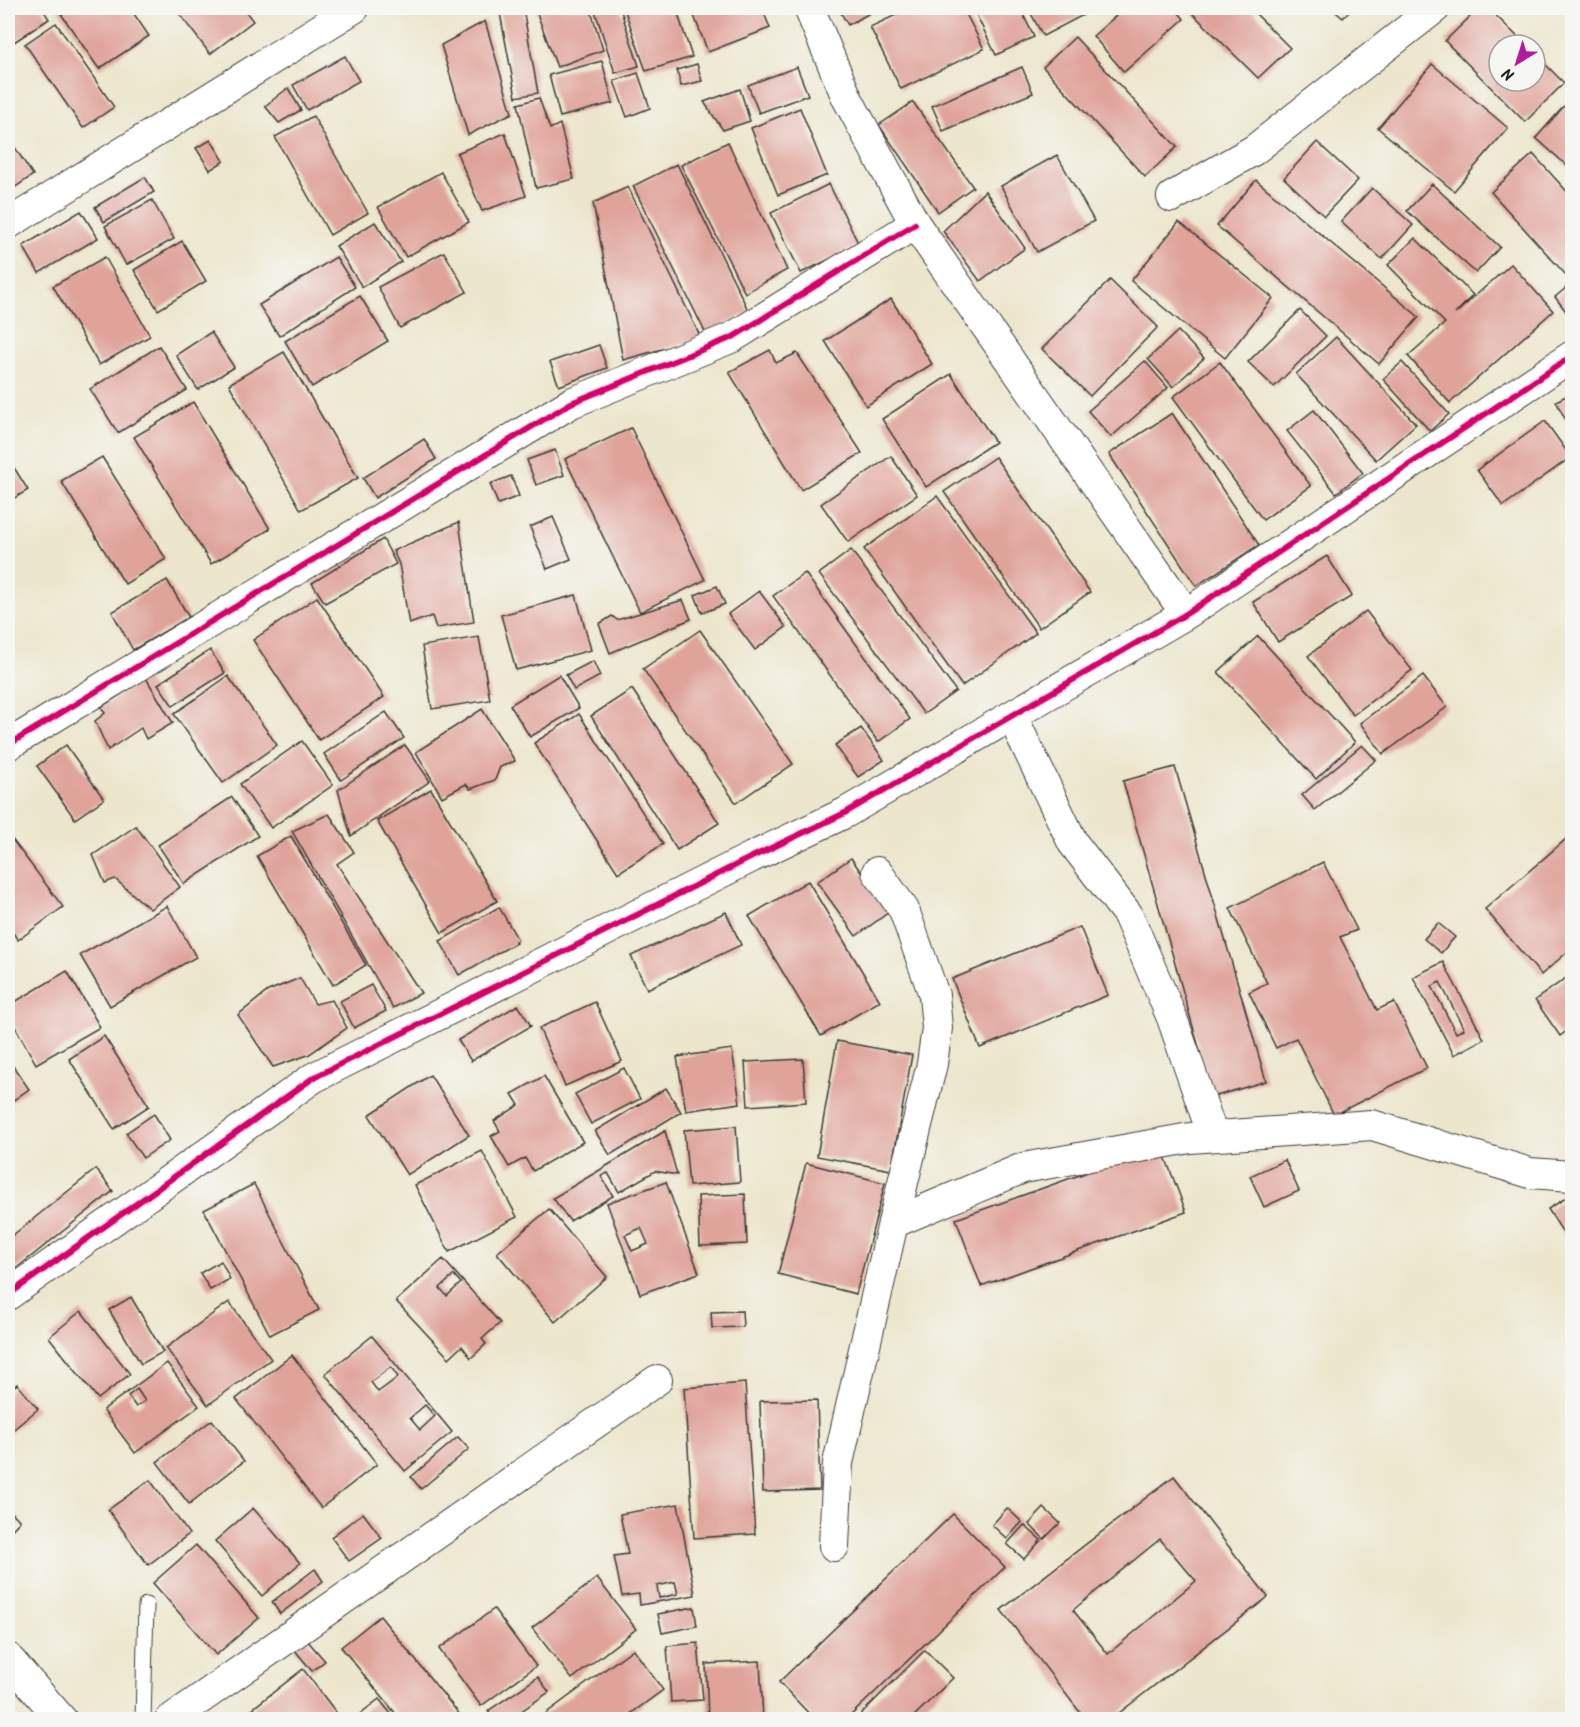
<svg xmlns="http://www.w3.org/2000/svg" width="1580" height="1727" font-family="Kalam,sans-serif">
	<rect width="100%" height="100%" fill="#f6f6f2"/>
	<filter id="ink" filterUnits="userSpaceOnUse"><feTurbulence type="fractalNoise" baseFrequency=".0167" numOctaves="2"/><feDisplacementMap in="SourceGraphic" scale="12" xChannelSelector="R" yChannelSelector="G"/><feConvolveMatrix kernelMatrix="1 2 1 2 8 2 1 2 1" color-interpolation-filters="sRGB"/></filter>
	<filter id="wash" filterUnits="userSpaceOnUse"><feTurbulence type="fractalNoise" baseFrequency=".008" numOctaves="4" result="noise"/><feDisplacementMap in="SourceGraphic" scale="24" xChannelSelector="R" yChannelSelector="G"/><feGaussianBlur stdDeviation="1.35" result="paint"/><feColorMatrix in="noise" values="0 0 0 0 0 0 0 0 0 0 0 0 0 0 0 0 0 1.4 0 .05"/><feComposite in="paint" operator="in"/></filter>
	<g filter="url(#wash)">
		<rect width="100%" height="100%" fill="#ece6cc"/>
		<g id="blocks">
			<g fill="#dfa39a" fill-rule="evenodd">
				<polygon points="8,8 42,8 49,19 8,46"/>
				<polygon points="57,8 130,8 149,36 99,69"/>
				<polygon points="175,8 243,8 253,21 210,54"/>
				<polygon points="473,8 494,8 495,10 475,15"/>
				<polygon points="499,8 523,8 538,93 516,97"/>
				<polygon points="535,8 590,8 603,50 557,67"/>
				<polygon points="594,8 620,8 639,66 615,73"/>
				<polygon points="624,8 676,8 692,57 646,71"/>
				<polygon points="691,8 762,8 770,28 708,52"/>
				<polygon points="838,8 879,8 848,25"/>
				<polygon points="911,8 963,8 984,49 901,89 870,27"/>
				<polygon points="973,8 1020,8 1034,37 996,55"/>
				<polygon points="1028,8 1087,8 1089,12 1043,36"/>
				<polygon points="1125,8 1175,8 1184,19 1124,72 1093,36"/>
				<polygon points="1187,8 1250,8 1290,48 1258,78"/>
				<polygon points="1331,8 1353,8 1343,18"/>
				<polygon points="1479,8 1488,8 1526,45 1499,45 1499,81 1535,81 1535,54 1564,83 1525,122 1445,41"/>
				<polygon points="485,21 512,113 468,135 441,45"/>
				<polygon points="56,23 114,107 83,128 25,44"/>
				<polygon points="1075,37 1177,147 1145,177 1043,67"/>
				<polygon points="345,56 359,81 307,110 293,85"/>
				<polygon points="602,61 613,103 560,117 549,75"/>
				<polygon points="697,64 702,81 681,86 677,70"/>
				<polygon points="1432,64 1508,128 1454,191 1378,128"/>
				<polygon points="797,67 808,95 759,113 748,85"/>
				<polygon points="1022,67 1033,93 943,131 932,106"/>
				<polygon points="638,73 650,108 627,117 614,81"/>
				<polygon points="288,88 301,110 279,123 265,106"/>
				<polygon points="740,89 750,121 723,130 704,102"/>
				<polygon points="539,98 550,129 560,124 574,179 536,188 518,104"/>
				<polygon points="913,102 973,187 938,212 879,125"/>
				<polygon points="1564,106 1572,113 1572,170 1536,138"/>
				<polygon points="800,108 827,175 778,195 751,128"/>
				<polygon points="313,116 368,213 330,235 275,137"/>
				<polygon points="505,133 526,196 482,211 457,153"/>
				<polygon points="8,137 33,175 8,192"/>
				<polygon points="211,140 224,161 210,170 196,148"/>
				<polygon points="728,142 787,270 745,293 681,165"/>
				<polygon points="1317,142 1358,180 1324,216 1284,178"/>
				<polygon points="1533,154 1572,197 1572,269 1566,275 1491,192"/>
				<polygon points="1057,155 1094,221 1037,252 1001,186"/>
				<polygon points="677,164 749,312 706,334 633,186"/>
				<polygon points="441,172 469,222 406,257 378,207"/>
				<polygon points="145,177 154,192 104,222 95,207"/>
				<polygon points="1256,180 1419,317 1379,364 1217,226"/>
				<polygon points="829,184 859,245 801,273 771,213"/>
				<polygon points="1432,184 1500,247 1476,273 1407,211"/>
				<polygon points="628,187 701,338 623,360 593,203"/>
				<polygon points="1372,188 1413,225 1382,259 1341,222"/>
				<polygon points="985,191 1025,248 980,281 943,231"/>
				<polygon points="152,200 174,239 126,265 105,226"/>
				<polygon points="81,211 98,238 39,273 23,246"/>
				<polygon points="375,222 401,262 362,287 336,246"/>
				<polygon points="1179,222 1273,298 1225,358 1131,281"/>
				<polygon points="1415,238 1473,295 1455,314 1511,264 1553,311 1450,403 1408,356 1445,323 1388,265"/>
				<polygon points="182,241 206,281 158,310 134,270"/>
				<polygon points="444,252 467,292 400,328 378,287"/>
				<polygon points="105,257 150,336 99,365 53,286"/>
				<polygon points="336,257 355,287 279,336 259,305"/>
				<polygon points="1110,280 1158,327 1090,396 1042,349"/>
				<polygon points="1572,283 1572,319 1555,297"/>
				<polygon points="360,296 388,341 312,387 285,341"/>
				<polygon points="891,299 932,364 866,406 825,341"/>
				<polygon points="1300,310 1326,336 1274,387 1248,362"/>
				<polygon points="1178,331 1204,358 1173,387 1148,359"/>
				<polygon points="211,332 234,367 198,390 176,355"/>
				<polygon points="1336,337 1416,424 1376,460 1296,374"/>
				<polygon points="599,345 607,368 559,386 550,362"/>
				<polygon points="159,346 187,390 118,433 90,389"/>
				<polygon points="770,350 776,363 797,353 862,453 801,490 729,372"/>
				<polygon points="284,352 358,478 301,510 229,384"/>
				<polygon points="1145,361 1168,388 1111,437 1088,411"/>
				<polygon points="1220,362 1311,486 1263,520 1173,397"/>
				<polygon points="1402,362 1449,414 1430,431 1383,379"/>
				<polygon points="951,374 995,442 926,487 882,419"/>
				<polygon points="1572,393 1572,432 1556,401"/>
				<polygon points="193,402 270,529 211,564 134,437"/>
				<polygon points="1314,410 1363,473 1336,493 1287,431"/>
				<polygon points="1172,413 1259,545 1196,586 1109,454"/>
				<polygon points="1545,421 1571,457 1503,506 1477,470"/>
				<polygon points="631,428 705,580 640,612 565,459"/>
				<polygon points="424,439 436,459 375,498 363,478"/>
				<polygon points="555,450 564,475 536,485 527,460"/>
				<polygon points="891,456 917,495 848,542 821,504"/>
				<polygon points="102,457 166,559 125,584 61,481"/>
				<polygon points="995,457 1090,592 1039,628 944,492"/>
				<polygon points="8,458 28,490 8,502"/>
				<polygon points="511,476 519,496 498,504 490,484"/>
				<polygon points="937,496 1036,633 962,686 864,549"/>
				<polygon points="553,517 571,559 547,569 530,527"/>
				<polygon points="459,522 474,622 436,628 432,616 409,624 399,564 393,551"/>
				<polygon points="383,539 396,564 325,603 312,583"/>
				<polygon points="851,550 956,691 924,714 819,574"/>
				<polygon points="1327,556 1352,596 1278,642 1253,602"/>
				<polygon points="805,573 910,719 878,742 773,596"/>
				<polygon points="167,580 189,617 133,650 112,612"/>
				<polygon points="717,586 725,604 702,613 695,595"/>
				<polygon points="759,591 786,627 755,650 728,614"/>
				<polygon points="576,595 591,650 516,670 501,615"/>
				<polygon points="317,597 384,697 319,740 253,640"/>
				<polygon points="683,600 691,619 610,653 599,624 612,616 617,620"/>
				<polygon points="1366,611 1412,670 1353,715 1308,656"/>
				<polygon points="700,630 793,764 736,803 643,669"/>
				<polygon points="1258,636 1355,742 1316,779 1218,672"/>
				<polygon points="479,637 490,700 432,709 422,646"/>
				<polygon points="210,650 225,673 173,706 158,684"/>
				<polygon points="593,661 600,676 574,690 566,675"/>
				<polygon points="559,675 579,708 530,737 510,705"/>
				<polygon points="228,676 277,745 223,783 174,714"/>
				<polygon points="1423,676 1447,707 1383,754 1360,723"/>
				<polygon points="146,678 173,723 146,739 141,728 108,750 95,721 105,713 101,707"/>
				<polygon points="632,689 719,823 677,850 591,716"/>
				<polygon points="482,709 515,761 500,767 495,780 470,789 466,784 442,797 416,752"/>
				<polygon points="386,712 404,738 341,780 324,754"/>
				<polygon points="579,714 663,844 618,873 534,743"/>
				<polygon points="861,728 884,760 858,777 835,745"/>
				<polygon points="302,741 333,785 271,828 240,784"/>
				<polygon points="66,745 104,799 75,819 37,766"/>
				<polygon points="405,745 430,781 351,836 338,790"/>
				<polygon points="1362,745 1376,760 1315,810 1302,795"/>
				<polygon points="1175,767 1266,1081 1213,1097 1123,781"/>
				<polygon points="431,789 497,901 442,933 377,821"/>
				<polygon points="232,797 258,836 184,884 158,845"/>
				<polygon points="329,814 354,852 337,864 421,993 393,1008 292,831"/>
				<polygon points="136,826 180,887 150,909 115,879 105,883 93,855"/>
				<polygon points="8,834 63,907 18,940 8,926"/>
				<polygon points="1572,834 1572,948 1541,975 1485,909"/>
				<polygon points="291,836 366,965 333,985 257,856"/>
				<polygon points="851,858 889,912 856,936 817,882"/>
				<polygon points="1323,862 1357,930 1340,937 1377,1010 1394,1002 1427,1068 1334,1115 1296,1038 1276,1048 1249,992 1267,983 1230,908"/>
				<polygon points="808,881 880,1001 821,1036 749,916"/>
				<polygon points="167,906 196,957 110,1006 80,955"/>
				<polygon points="499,907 518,940 515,941 516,943 459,975 440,941"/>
				<polygon points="726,912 741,945 647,989 631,956"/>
				<polygon points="1438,923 1455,937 1441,953 1424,939"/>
				<polygon points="1080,927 1108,995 980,1048 952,979"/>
				<path d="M1443 962 1484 1039 1454 1055 1413 977ZM1440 982 1464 1029 1456 1033 1432 986Z"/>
				<polygon points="67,971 100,1027 36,1064 8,1014 8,1006"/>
				<polygon points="1572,974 1572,1027 1560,1036 1535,1000"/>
				<polygon points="300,978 315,1004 332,1000 347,1028 308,1055 273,1067 238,1015 268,991"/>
				<polygon points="371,985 386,1011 354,1028 340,1001"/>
				<polygon points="595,1002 622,1061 565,1086 539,1028"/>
				<polygon points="518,1005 531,1026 471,1061 458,1040"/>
				<polygon points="104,1036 149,1106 114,1129 69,1059"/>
				<polygon points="837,1041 912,1055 891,1170 817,1156"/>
				<polygon points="732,1049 740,1103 686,1111 677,1057"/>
				<polygon points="8,1059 29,1089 8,1104"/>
				<polygon points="803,1059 806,1102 748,1106 745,1062"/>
				<polygon points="624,1068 640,1099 591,1124 575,1094"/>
				<polygon points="430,1075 469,1135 407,1175 369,1115"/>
				<polygon points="544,1076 583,1142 533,1171 525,1158 509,1167 491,1136 500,1131 494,1121 519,1105 512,1094"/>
				<polygon points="666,1088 681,1112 610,1155 595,1131"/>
				<polygon points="154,1114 170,1140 143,1158 126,1133"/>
				<polygon points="736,1126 740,1182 689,1186 684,1130"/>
				<polygon points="665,1131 677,1175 655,1171 619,1192 608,1173 601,1176 613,1196 570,1221 553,1198"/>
				<polygon points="1161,1146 1186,1212 981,1286 956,1219"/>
				<polygon points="482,1151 517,1217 449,1252 415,1185"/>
				<polygon points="1285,1160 1299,1191 1264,1207 1250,1176"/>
				<polygon points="806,1163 885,1183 856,1294 778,1274"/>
				<polygon points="96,1169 113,1191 8,1275 8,1239"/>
				<path d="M666 1182 699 1273 640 1294 607 1203ZM641 1228 648 1244 632 1251 625 1235Z"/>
				<polygon points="254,1184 319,1310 270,1335 204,1210"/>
				<polygon points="745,1194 747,1244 700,1246 698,1196"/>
				<polygon points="1572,1194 1572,1247 1548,1209"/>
				<polygon points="549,1209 607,1277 555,1322 497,1253"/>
				<path d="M443 1259 500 1323 482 1339 486 1344 471 1358 462 1346 449 1358 396 1301ZM454 1275 461 1283 447 1296 440 1288Z"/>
				<polygon points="221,1261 230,1279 210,1290 200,1273"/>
				<polygon points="131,1297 163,1352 141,1364 109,1310"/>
				<polygon points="229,1302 271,1359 208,1405 166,1348"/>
				<polygon points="81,1311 130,1374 98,1399 49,1337"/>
				<polygon points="742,1311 743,1327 712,1328 711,1312"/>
				<path d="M372 1336 452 1432 405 1471 325 1374ZM391 1367 398 1377 378 1392 371 1382ZM425 1405 435 1416 420 1430 410 1418Z"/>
				<polygon points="292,1355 377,1464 321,1508 236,1399"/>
				<path d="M167 1363 199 1406 135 1453 103 1410ZM137 1389 145 1401 136 1407 128 1396Z"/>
				<polygon points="745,1383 755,1534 694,1538 684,1388"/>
				<polygon points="17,1384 38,1409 8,1434 8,1392"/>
				<polygon points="817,1400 820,1490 763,1492 760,1401"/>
				<polygon points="212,1420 244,1461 189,1504 157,1462"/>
				<polygon points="458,1437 469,1449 421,1489 411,1477"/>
				<path d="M1174 1476 1268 1597 1110 1720H1086L1001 1610ZM1160 1539 1196 1581 1108 1654 1073 1610Z"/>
				<polygon points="150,1480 189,1534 148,1565 108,1510"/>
				<path d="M678 1504 695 1595 640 1605 639 1594 622 1596 614 1556 628 1554 620 1514ZM675 1582 678 1594 659 1598 657 1586Z"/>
				<polygon points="8,1508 20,1521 8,1534"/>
				<polygon points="253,1508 300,1563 262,1596 215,1541"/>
				<polygon points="1007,1508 1022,1522 1007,1539 992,1525"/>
				<polygon points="1044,1508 1060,1523 1044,1539 1029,1524"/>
				<polygon points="363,1513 382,1538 349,1561 331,1537"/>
				<polygon points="953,1514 1005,1567 846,1720 815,1720 779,1682"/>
				<polygon points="1024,1525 1041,1540 1024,1559 1007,1544"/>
				<polygon points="196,1545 259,1618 216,1655 153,1583"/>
				<polygon points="315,1569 323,1581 280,1614 272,1602"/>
				<polygon points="597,1578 636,1629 572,1679 532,1628"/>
				<polygon points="694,1607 697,1626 662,1633 658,1614"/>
				<polygon points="494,1609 536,1666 481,1706 439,1649"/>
				<polygon points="380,1616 464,1720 401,1720 341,1647"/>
				<polygon points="306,1639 325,1661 312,1671 294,1649"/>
				<polygon points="698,1643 703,1700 671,1702 667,1646"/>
				<polygon points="633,1649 663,1690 622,1720 596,1720 594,1717 591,1720 537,1720"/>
				<polygon points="925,1650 953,1678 910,1720 855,1720"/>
				<polygon points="760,1661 763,1720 708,1720 706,1664"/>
				<polygon points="303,1669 342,1720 238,1720"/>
				<polygon points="538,1677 549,1692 508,1720 494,1720 488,1711"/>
				<polygon points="379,1699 396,1720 352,1720"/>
			</g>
		</g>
	</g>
	<g filter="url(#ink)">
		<use href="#blocks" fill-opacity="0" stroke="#3b3a36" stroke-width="1.5"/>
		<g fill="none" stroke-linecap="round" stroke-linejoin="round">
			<g stroke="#3b3a36" stroke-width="17">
				<polyline id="service" points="143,1720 146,1605"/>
			</g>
			<g stroke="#3b3a36" stroke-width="32">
				<g id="minor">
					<polyline points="809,8 847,98 915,224 1186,614"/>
					<polyline points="1172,197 1254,150 1435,8"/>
					<polyline points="8,224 354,8"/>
					<polyline points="1012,716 1073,843 1128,915 1172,1018 1213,1136"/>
					<polyline points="8,745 571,403 733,337 915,224"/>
					<polyline points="877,872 904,910 934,995 937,1028 932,1064 893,1223"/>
					<polyline points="8,1295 313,1078 752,857 845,813 1186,614 1572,356"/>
					<polyline points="834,1546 838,1463 893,1223 1023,1168 1190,1138 1372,1125 1530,1173 1572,1176"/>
					<polyline points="8,1658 62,1720"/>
					<polyline points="170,1720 657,1380"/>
				</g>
			</g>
			<use href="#service" stroke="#fff" stroke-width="15"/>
			<use href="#minor" stroke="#fff" stroke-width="30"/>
			<g stroke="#f6f6f2" stroke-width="10">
				<g id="cycleway">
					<polyline points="8,745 571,403 733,337 915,224"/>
					<polyline points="8,1295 313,1078 752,857 845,813 1186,614 1572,356"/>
				</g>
			</g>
			<use href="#cycleway" stroke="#d6006c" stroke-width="6"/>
		</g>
	</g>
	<rect width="1580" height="1727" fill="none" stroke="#f6f6f2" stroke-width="30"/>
	<g transform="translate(1517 63) rotate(218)"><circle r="28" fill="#f6f6f2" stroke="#9f9f9c" stroke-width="1.5"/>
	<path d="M0-4.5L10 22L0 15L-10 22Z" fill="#b5179e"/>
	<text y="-9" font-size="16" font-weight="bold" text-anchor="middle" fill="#1c1c1c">N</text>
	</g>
</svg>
